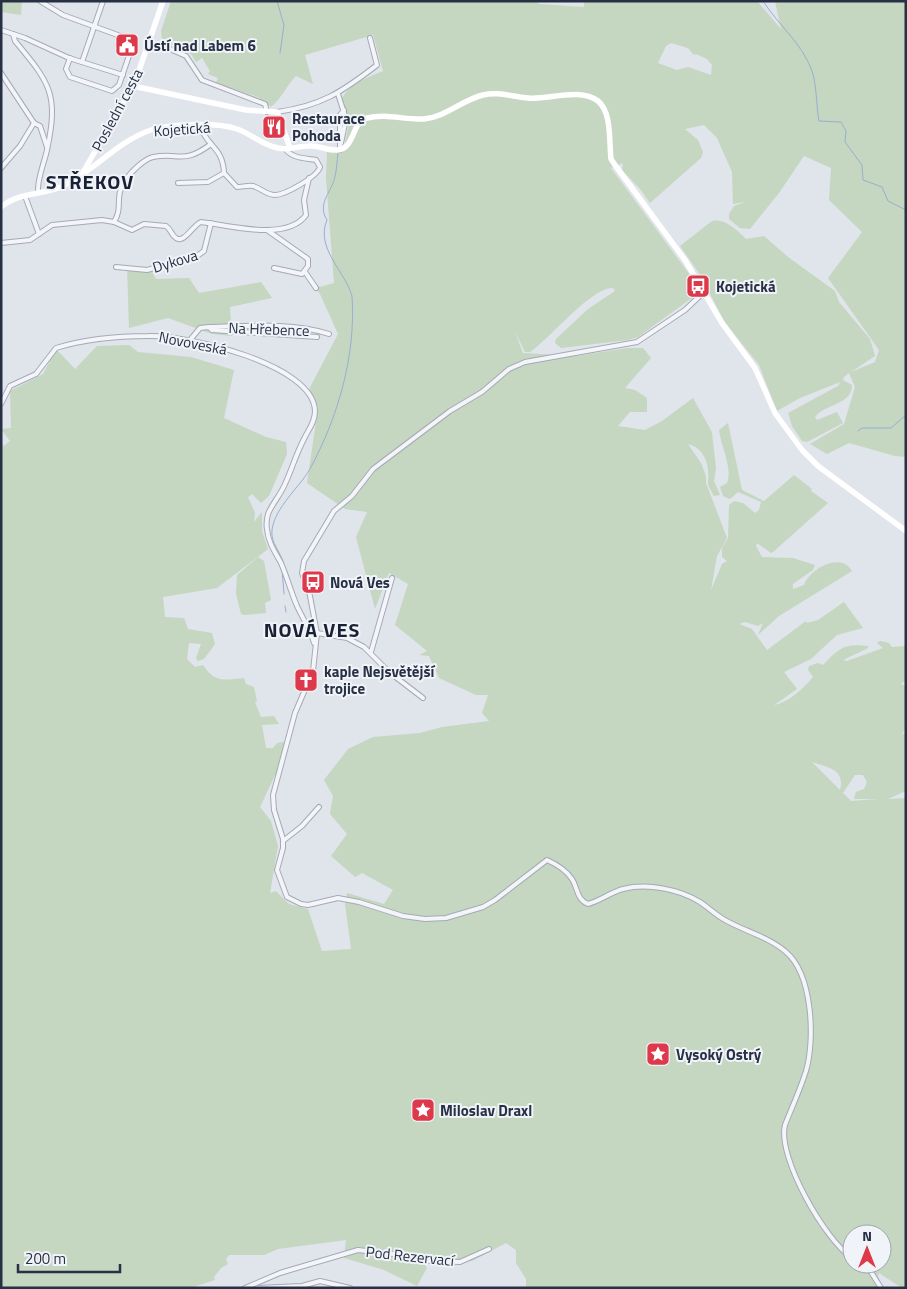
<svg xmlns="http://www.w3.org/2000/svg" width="907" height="1289" font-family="'Titillium Web',sans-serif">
	<rect width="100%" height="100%" fill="#e0e4eb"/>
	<g fill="#c5d6c1" fill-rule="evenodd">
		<polygon points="1,1 22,1 21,15 1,12"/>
		<path d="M171 1H536L539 4 584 7V1H757L781 29 775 1H906V457L895 456 849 443 827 454 810 444 844 424 855 387 849 373 844 377 843 380 852 385C852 405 826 403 815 417L817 420 837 412 843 423 807 442 802 441 792 426 788 413 838 386 840 382 800 398 777 411 759 365 724 321 701 276 680 246 712 221C725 218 738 231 746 239L764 236 788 257 835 291 839 302 870 339 875 356 851 372 875 362 879 350 828 278 862 232 829 200 831 168 804 156 779 193 750 229 740 228 729 219V214L734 206 745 202 733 204 732 172 717 138 704 125 685 129 698 140 703 152 701 158 650 203 640 189 622 170 623 163 611 168 690 275 696 287V295L638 337 628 340 561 348 555 343 556 339 588 309 615 291 613 288C591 287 550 339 530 352H525L515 332 523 353 576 356 627 348H643L651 358 625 388 635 390 647 398V412H630L618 426 645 430 662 421 693 398 712 432 716 468 714 481 720 495 714 496C712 492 707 485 708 481 710 466 705 448 688 444L701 463 706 476V483L727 538 717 556 711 590 722 564 727 561 722 557V548L728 538 729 505 734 501 743 503 755 513 759 510 761 502 738 492 730 499 723 496 720 487 727 483C733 468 721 447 719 430L728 423 742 490 764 501 794 475 812 489 811 491 828 503 773 552 771 553 757 543 756 546 762 557 793 558 815 565 813 570 793 584V589L804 585C809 570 840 551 852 571L779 616 758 635 763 623 758 626 745 622 739 624 752 629 767 650 806 621 807 623 818 620 844 602 863 628 837 635 811 659 784 672 797 689 774 705C788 703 804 688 813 677L808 670 809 666 818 663 823 665C839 648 844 643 868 646V648L843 660 847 661 883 648 877 643 880 641 889 643 892 647 906 646V680L901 684 906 686V729L901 734 906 733V791L888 799 906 798V1288H902L879 1273 878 1276 883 1288H526V1279L516 1263V1250L506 1243 472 1261 420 1258 427 1268 417 1286 384 1270 344 1258 346 1240 278 1249 264 1255H229L226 1259 228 1264 221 1268 214 1277 215 1280 190 1288H1V444L4 446 10 441 1 429 11 428 10 391 43 374 56 349 75 369 97 346 129 345 138 352 191 357 234 370 224 418 266 437 286 442 287 454 269 496 261 503 252 494 248 497 255 513 254 522 262 512V531L268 549 217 588 163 597 165 617 184 618 188 629 212 633 215 644 204 659 198 661 196 658 201 644 189 643 187 659 195 667 203 665C215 683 224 680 244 678L246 684 254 687 257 701 255 702 261 717 274 716 279 724 262 725 266 748H273L277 743 284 742 287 744 278 775H275L260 807 271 821 278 846 270 893 276 891 289 904 308 909 322 951 351 949 345 904 347 893 384 904 393 890 362 873 355 877 331 856 347 834 330 814 333 796 324 780 348 749 373 737 420 733 442 727 489 721 482 713 488 695H476L439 678 429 656 419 655 427 651 395 625 408 584 389 573 375 609 356 537 367 512 345 509 307 483 318 408 307 393 338 334 320 294 307 278 320 287 334 283 326 178 327 151 343 150 349 125 342 98C352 82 367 78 383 71L373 35 305 55 313 84 296 76C286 86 282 98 271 107L258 97 216 83 218 78 208 74 210 71 202 58 196 62 191 54 162 40 161 31ZM671 43 688 48 694 55 696 54 707 59 712 65 711 75 688 67 677 70 658 63 666 46ZM812 762C825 767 846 768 840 790ZM855 775H863L867 782 864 789 856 792 854 799H879L851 801 843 793ZM852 1234H882V1264H852Z"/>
		<polygon points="127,267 151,270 156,279 189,278 199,293 261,282 272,298 230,307 232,336 212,334 168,318 129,328"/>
		<polygon points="258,557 264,561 271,600 265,603 266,613 244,615 241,614 236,594 237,575"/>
	</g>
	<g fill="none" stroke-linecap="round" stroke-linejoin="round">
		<g stroke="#98b0cf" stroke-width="1">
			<polyline points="277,1 284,25 280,53"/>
			<path d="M763 1C779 26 802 43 812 71 817 86 816 105 819 121L841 122 846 131 845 142 862 165 863 180 882 187 888 201 906 210"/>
			<polyline points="858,431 862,428 891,428 906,415"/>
			<path d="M284 565C282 553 270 543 272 530 275 507 299 488 310 469 338 417 356 356 352 296 345 271 315 248 327 220 316 203 333 191 335 176 337 169 337 160 338 153"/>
			<polyline points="282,569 284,594"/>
			<polyline points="285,606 286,612"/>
		</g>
		<g stroke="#a5aab6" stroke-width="6">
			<g id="street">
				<polyline points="40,1 63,15 134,41 119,85 112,91 70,77 66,69 70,58"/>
				<polyline points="1,30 25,38 69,58 123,75"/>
				<path d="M13 34 15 41C50 83 59 94 47 150 44 164 37 179 38 192"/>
				<polyline points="163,46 186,56 202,80 265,104 267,112"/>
				<polyline points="82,62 103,1"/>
				<polyline points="1,73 34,123"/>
				<polyline points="338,94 346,119 341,143"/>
				<path d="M277 112C321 106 342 92 377 65L370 38"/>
				<path d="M200 126C207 147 223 147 224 173"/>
				<polyline points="340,150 340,115 344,110"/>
				<polyline points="1,168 20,146 34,123 40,126 47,147"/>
				<path d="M224 173 237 187C242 187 248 185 253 186 261 188 266 195 275 195 285 195 317 177 320 167L316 160C306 158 293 159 285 149"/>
				<polyline points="178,183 208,182 224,173"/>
				<polyline points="25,196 39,234"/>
				<path d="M114 222C124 206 113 198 126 179 131 172 144 159 153 157 180 152 183 165 211 144"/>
				<polyline points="267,230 308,259 308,266 302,274 274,268"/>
				<path d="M1 243 30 240 52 225 102 220 114 222 132 230 144 224 166 226C171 229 171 235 176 238 184 244 193 225 201 222 228 225 287 242 306 215L304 200 309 178"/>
				<polyline points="116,267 147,270 197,256 204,251 211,223"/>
				<polyline points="305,272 316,288"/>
				<path d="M704 292 685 310 637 342 525 362 509 369 482 392 450 411 373 469 352 496 334 511 304 561 302 573 309 591 317 633 313 671 295 713 273 795 274 810 283 839V848L277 870 287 897 301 904 308 905 338 898 359 902 403 916 425 919 446 918 483 907 495 900 547 860C556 864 566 870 572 879 578 888 576 899 588 904 600 901 611 892 623 889 647 883 679 889 700 902 709 908 716 915 725 920 744 931 769 937 786 952 813 975 815 1040 806 1071 800 1090 792 1107 785 1125 777 1157 825 1240 852 1258"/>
				<path d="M209 327C245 326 295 322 329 334"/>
				<polyline points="190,340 200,328 209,327 212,330 317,337"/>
				<path d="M1 404 10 386 36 374 56 348C85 339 119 336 149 336 187 335 314 364 315 411 315 423 308 430 304 439 296 454 292 469 285 484 281 494 272 504 268 514 267 518 266 524 267 529 268 542 275 552 281 563 287 577 291 592 297 606 303 619 310 629 314 643"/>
				<polyline points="317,633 347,638 364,647 389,672 423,698"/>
				<polyline points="371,652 392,578"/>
				<polyline points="283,841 302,826 319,807"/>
				<polyline points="860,1264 871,1272 881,1288"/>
				<polyline points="245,1288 280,1273 358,1250 411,1256 430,1261 460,1262 489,1249"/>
				<polyline points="257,1288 302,1286 320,1281 350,1288"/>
			</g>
		</g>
		<use href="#street" stroke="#f4f5f9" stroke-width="4"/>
		<g stroke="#fff" stroke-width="5.5">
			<polyline points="133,86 246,110 277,112 290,148"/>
			<polyline points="82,174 135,82 163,1"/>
			<path d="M1 207C20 191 44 196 65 185 95 170 118 141 151 130 169 124 218 122 237 129 251 134 263 145 278 148 289 151 300 145 312 146 320 146 329 151 338 150 355 148 351 123 367 118 386 113 404 120 424 119 446 117 462 100 483 95 499 91 512 97 528 98 548 100 580 87 598 101 612 112 609 143 611 159L615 165 685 260 722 323 755 368 775 413 802 450 818 466 906 531"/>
		</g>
	</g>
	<defs>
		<g id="civic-square" transform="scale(1.25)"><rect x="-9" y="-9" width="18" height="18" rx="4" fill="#dd394a" stroke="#f0f3f8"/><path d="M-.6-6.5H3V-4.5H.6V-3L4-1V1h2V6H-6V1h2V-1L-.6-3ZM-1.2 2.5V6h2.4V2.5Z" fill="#fff"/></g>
		<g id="restaurant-square" transform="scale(1.25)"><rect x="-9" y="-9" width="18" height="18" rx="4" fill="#dd394a" stroke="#f0f3f8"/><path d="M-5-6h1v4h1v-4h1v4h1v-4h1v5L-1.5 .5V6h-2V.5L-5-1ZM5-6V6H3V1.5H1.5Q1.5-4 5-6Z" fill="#fff"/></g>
		<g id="bus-square" transform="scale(1.25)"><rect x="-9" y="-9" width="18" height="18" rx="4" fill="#dd394a" stroke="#f0f3f8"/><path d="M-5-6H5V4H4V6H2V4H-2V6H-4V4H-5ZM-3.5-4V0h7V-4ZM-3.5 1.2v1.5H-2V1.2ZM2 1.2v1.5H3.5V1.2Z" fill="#fff"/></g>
		<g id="church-square" transform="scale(1.25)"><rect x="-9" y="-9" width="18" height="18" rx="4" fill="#dd394a" stroke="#f0f3f8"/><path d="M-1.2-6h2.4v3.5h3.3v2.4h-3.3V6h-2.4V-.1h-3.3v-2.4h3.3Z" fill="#fff"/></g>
		<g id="sight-square" transform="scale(1.25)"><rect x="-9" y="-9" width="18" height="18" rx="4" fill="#dd394a" stroke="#f0f3f8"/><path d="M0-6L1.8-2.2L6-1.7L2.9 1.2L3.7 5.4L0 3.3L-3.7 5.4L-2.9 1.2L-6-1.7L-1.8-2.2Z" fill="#fff"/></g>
	</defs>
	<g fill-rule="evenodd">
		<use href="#civic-square" x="127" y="45"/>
		<use href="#restaurant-square" x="274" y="127"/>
		<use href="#bus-square" x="698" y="286"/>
		<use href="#bus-square" x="313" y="582"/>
		<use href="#church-square" x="306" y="680"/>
		<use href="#sight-square" x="658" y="1054"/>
		<use href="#sight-square" x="423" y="1110"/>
	</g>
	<g text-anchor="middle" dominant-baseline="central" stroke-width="4" stroke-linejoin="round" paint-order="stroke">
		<g font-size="15" font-weight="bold" fill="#273044" stroke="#f0f3f8" text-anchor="start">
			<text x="144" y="45">Ústí nad Labem 6</text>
			<text x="292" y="118">Restaurace<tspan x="292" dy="17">Pohoda</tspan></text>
			<text x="716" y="286">Kojetická</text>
			<text x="330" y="582">Nová Ves</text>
			<text x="324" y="671">kaple Nejsvětější<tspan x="324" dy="17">trojice</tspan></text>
			<text x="676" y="1054">Vysoký Ostrý</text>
			<text x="440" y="1110">Miloslav Draxl</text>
		</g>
		<g font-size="15" fill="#273044" stroke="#f0f3f8">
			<text transform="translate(117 110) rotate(-62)">Poslední cesta</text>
			<text transform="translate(182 129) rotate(-4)">Kojetická</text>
			<text transform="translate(175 261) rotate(-17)">Dykova</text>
			<text transform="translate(269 329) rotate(2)">Na Hřebence</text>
			<text transform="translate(193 343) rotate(11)">Novoveská</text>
			<text transform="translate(410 1256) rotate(6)">Pod Rezervací</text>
		</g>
		<g font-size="20" font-weight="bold" letter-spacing="1" fill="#192135" stroke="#f0f3f8">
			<text x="90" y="181">STŘEKOV</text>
			<text x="312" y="629">NOVÁ VES</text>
		</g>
	</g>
	<rect width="907" height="1289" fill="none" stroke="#273044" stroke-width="5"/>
	<g transform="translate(867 1249)"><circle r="24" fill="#f0f3f8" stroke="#a0a5b0"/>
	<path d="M0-4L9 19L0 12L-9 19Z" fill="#dd394a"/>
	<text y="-8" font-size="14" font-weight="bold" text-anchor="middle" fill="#273044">N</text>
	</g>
	<path d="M18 1264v8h102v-8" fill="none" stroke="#273044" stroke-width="2.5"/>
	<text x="25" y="1264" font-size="15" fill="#273044" stroke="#f0f3f8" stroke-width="4" paint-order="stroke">200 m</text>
</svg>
